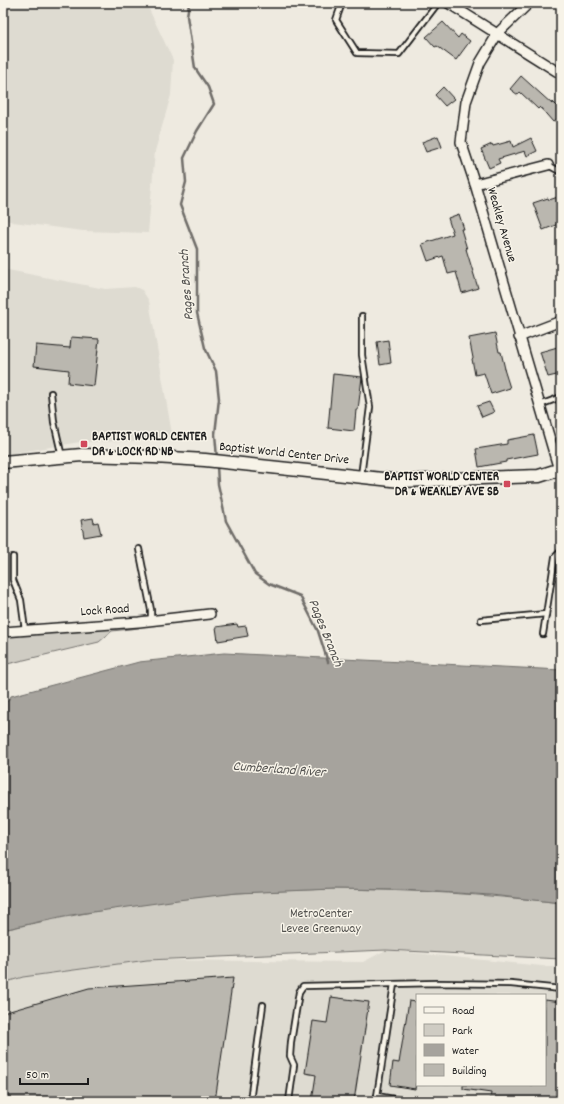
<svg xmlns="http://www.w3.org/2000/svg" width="564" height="1104" font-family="Dekko,sans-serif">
	<rect width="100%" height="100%" fill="#eeeae0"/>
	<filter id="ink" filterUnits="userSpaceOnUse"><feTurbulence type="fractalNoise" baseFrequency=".025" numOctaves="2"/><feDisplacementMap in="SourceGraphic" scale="8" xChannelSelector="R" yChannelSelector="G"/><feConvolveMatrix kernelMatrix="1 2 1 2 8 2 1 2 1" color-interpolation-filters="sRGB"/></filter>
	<g filter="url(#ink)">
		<g fill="#dedbd1" fill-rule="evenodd">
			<polygon points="3,3 146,3 173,60 171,95 155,151 148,233 83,231 13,222 3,219"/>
			<polygon points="3,269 105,289 135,287 142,290 149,301 173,440 80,442 3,455"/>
			<path d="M386 950 561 968V1101H3V984L23 977 147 960 363 962ZM417 995H545V1085H417Z"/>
		</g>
		<g fill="#cfccc3" stroke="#767470">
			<polygon points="139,622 139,628 112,631 99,642 3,665 3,632"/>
			<path d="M334 889C411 890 484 894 561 903V959L386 950 147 960 23 977 3 983V930C79 913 159 899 237 893 269 891 302 890 334 889Z"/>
		</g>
		<polygon fill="#a6a39d" stroke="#6f6d69" points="224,653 561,670 561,903 491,895 402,890 334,889 237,893 178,900 64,916 3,930 3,703 8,701 11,696 139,662"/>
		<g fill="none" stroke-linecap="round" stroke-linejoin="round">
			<g stroke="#6f6d69" stroke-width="2.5">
				<polyline points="189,3 187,16 195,68 208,87 214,104 197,131 184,158 186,182 180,205 197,249 197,313 205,348 216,371 219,399 215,434 217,458"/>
				<polyline points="217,465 218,484 226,521 255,574 269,584 300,596 318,631 328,662"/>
			</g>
		</g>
		<g fill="#bab7af" stroke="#1c1c1c">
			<polygon points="443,22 458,38 461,34 470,41 456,60 437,46 435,47 426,37"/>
			<polygon points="521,76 552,104 553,102 561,110 561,123 557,119 553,122 540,107 538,109 520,92 518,95 510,89"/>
			<polygon points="443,87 454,99 445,106 435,95"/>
			<polygon points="438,136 442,147 426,152 422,142"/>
			<polygon points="531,138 537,151 527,156 525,151 498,159 500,163 489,168 481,149 492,144 493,146 511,141 513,147"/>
			<polygon points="561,196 561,223 543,230 533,203 548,198 549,200"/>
			<polygon points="459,214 464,229 461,229 467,249 466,249 478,288 462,293 456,272 448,274 443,256 428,261 422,244 453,234 448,218"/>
			<polygon points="495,333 499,352 501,352 505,369 504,369 510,388 491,394 484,373 475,375 472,359 473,358 469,338"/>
			<polygon points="71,337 99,339 94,386 68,383 69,370 34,366 36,345 70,348"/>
			<polygon points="388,340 391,363 380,365 377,342"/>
			<polygon points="561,346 561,374 548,377 540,352"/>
			<polygon points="333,374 362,377 358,410 356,410 354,431 328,428"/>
			<polygon points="489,402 494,412 482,417 477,406"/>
			<polygon points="534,435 538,454 506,460 506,462 479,467 476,449 507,444 507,440"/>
			<polygon points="93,518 94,523 98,522 101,534 84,537 81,520"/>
			<polygon points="237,624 238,627 246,626 248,636 218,641 216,627"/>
			<polygon points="233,978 215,1101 3,1101 3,1013 89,988"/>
			<polygon points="331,997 369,1002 354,1101 312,1101 316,1075 305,1073 313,1021 327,1023"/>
			<polygon points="545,1000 561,1002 561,1101 495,1101 490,1100 491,1093 463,1089 463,1085 545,1085"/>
			<polygon points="409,1001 417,1002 417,1083 416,1083 415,1089 390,1085 393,1062 399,1063"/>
		</g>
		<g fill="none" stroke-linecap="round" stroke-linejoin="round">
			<g stroke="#1c1c1c" stroke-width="8">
				<g id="lane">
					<polyline points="342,3 336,20 357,53 399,54 438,3"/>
					<polyline points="548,165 561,172"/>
					<polyline points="51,393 54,422 62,457"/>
					<polyline points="540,405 561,397"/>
					<polyline points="361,476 370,407 362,355 362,316"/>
					<polyline points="139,549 151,610 151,621"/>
					<polyline points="13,557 13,580 21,600 25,630"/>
					<polyline points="481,620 546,614"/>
					<polyline points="543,634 555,557 561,551"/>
					<polyline points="377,1096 394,984"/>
					<polyline points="250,1101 263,1005"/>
					<polyline points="289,1101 294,1065 290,1056 291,1042 299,992 303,986 437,983 511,984 561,989"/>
					<polyline points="376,1101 377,1096 405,1101"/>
				</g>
			</g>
			<g stroke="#1c1c1c" stroke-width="12">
				<g id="street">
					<polyline points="448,3 561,74"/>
					<polyline points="529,3 498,33 480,63 466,102 461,142 475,184 559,470"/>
					<polyline points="475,184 548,165"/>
					<polyline points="519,337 561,321"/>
					<polyline points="3,632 139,622 210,614"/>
				</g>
			</g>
			<g stroke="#1c1c1c" stroke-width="15">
				<polyline id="secondary" points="3,462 82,455 154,457 205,460 401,481 539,476 561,469"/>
			</g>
			<use href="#lane" stroke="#f7f3e8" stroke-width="4.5"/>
			<use href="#street" stroke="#f7f3e8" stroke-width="9"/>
			<use href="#secondary" stroke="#f7f3e8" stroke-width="12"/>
		</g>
	</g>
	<g fill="#d1495b" stroke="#f7f3e8" stroke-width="1.5">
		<rect x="80" y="440" width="8" height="8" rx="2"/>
		<rect x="503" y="480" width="8" height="8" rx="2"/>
	</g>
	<g text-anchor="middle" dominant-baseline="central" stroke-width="3" stroke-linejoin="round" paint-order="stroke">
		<g font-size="13" fill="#1c1c1c" stroke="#f7f3e8">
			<text transform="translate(501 225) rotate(74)">Weakley Avenue</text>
			<text transform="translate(284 454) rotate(6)">Baptist World Center Drive</text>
			<text transform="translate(105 611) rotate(-4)">Lock Road</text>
		</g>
		<g font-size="13" font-weight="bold" fill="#1c1c1c" stroke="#f7f3e8" text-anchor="start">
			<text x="92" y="437">BAPTIST WORLD CENTER<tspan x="92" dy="15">DR &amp; LOCK RD NB</tspan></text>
			<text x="499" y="477" text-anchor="end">BAPTIST WORLD CENTER<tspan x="499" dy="15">DR &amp; WEAKLEY AVE SB</tspan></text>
		</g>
		<g font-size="13" fill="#52514e" stroke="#f7f3e8">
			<text x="321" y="914">MetroCenter<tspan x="321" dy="15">Levee Greenway</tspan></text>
		</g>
		<g font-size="14" font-style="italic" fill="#535250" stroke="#f7f3e8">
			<text transform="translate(187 285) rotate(-94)">Pages Branch</text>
			<text transform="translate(325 633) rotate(68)">Pages Branch</text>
			<text transform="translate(279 770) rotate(4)">Cumberland River</text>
		</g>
	</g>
	<rect width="564" height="1104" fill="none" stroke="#f7f3e8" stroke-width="16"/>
	<rect x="8" y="8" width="548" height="1088" fill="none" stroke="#1c1c1c" stroke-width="1.5" filter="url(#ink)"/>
	<rect x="416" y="994" width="130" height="92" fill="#f7f3e8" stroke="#9f9d96"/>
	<rect x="424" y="1007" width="20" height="6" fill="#f7f3e8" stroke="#9f9d96"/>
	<text x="452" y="1014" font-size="12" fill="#1c1c1c">Road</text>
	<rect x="424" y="1024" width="20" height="12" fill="#cfccc3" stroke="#9f9d96"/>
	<text x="452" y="1034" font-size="12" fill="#1c1c1c">Park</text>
	<rect x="424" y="1044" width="20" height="12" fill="#a6a39d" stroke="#9f9d96"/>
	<text x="452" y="1054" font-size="12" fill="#1c1c1c">Water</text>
	<rect x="424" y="1064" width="20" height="12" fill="#bab7af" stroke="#9f9d96"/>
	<text x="452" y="1074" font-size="12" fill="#1c1c1c">Building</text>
	<path d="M20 1078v6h68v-6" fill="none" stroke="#1c1c1c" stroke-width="2"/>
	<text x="26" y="1078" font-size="12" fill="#1c1c1c" stroke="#f7f3e8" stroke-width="3" paint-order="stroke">50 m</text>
</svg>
